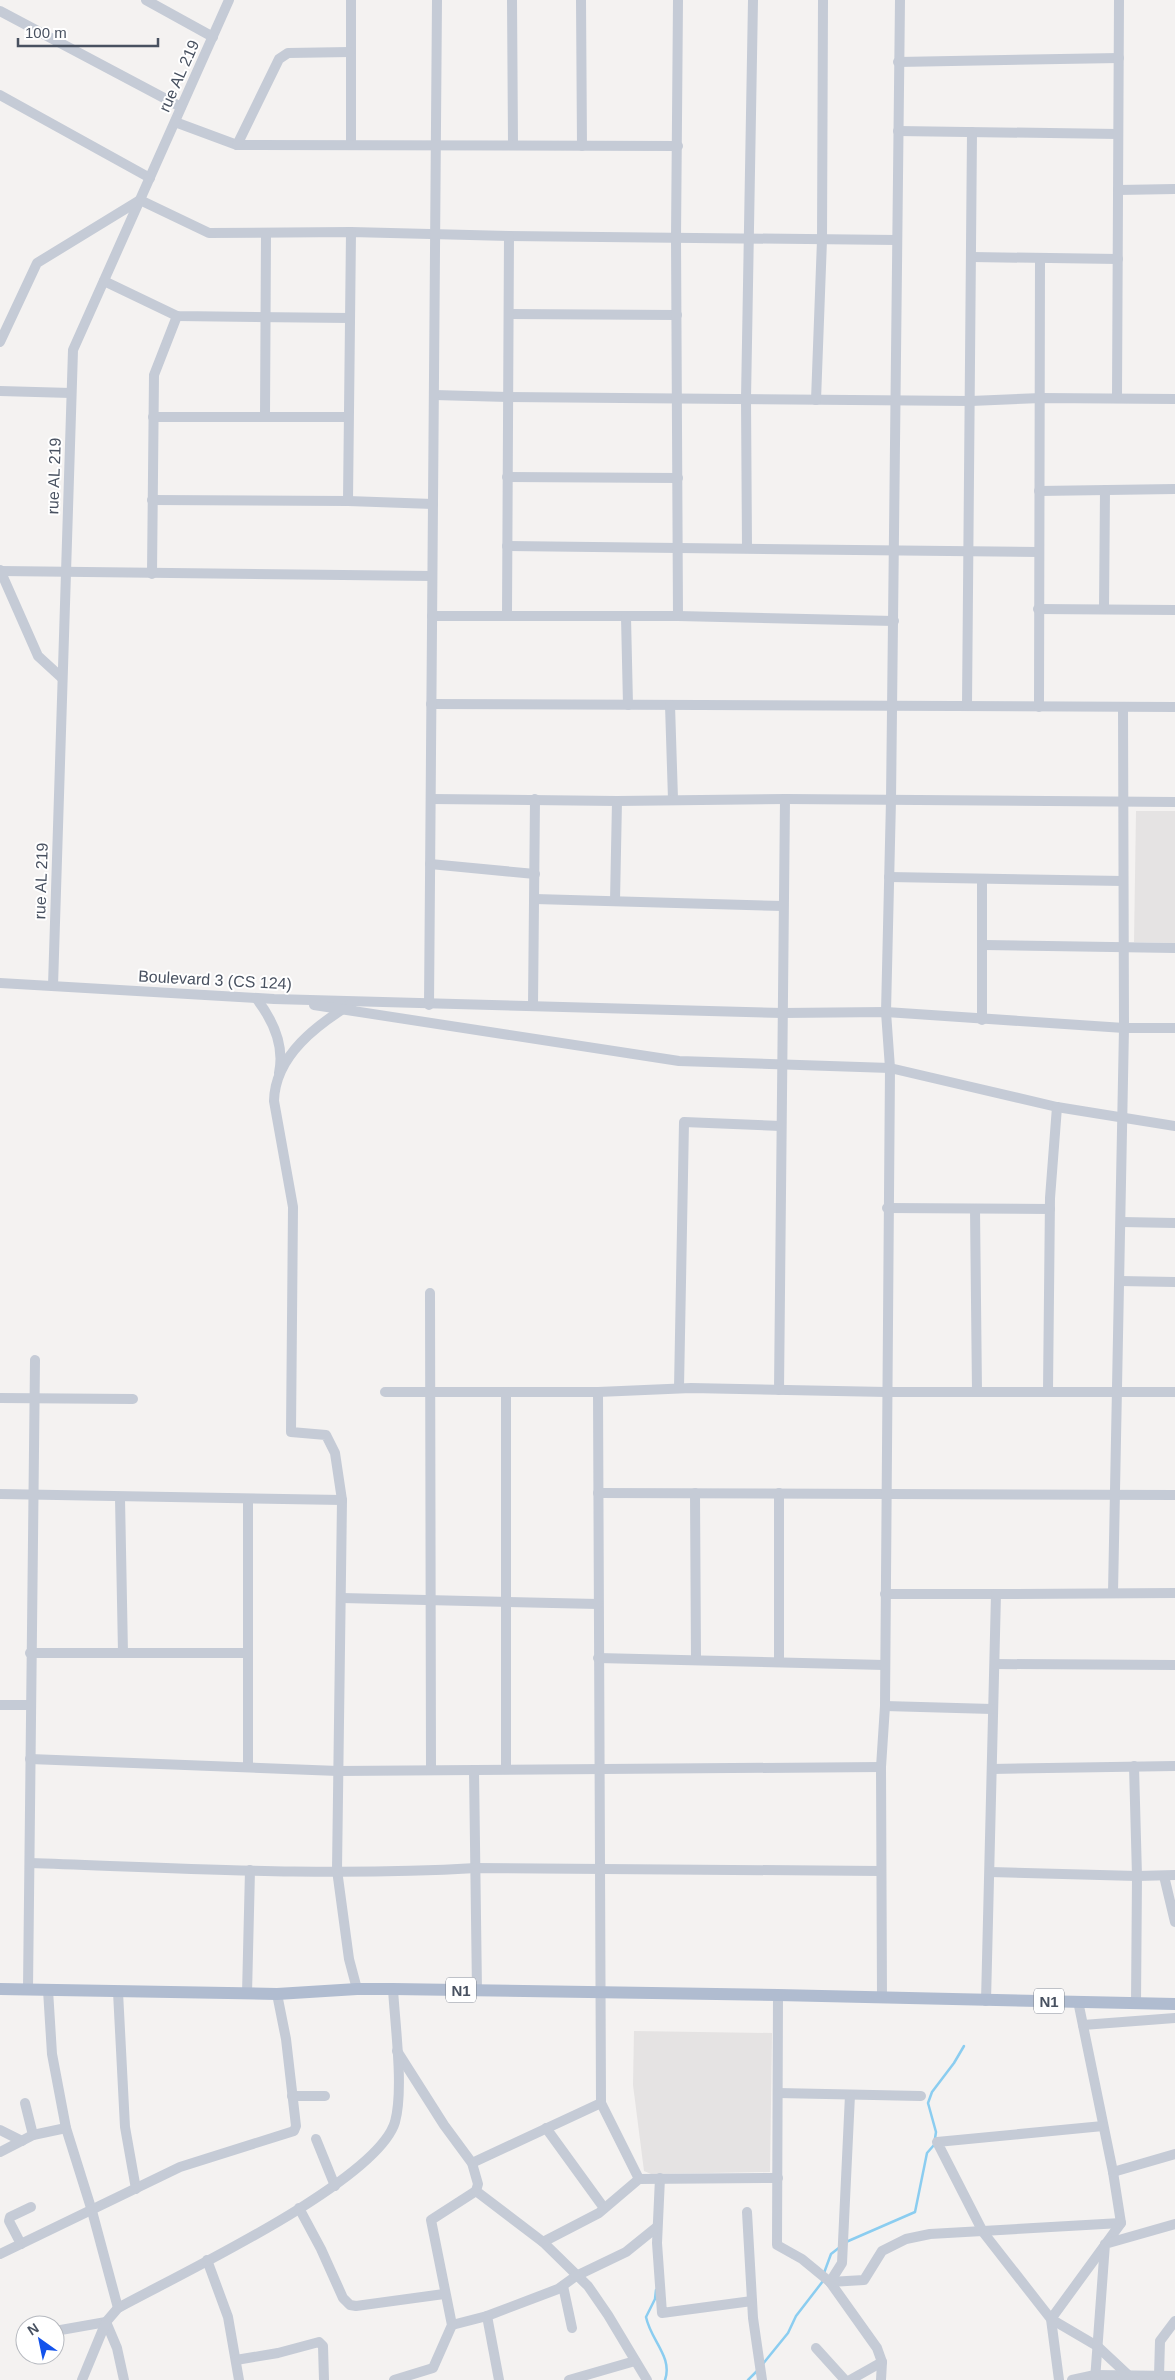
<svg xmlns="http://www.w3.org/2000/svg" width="1175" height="2380" font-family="Helvetica,sans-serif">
	<rect width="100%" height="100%" fill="#f4f2f1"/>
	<g fill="#e5e3e3">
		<polygon points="1136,811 1175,811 1175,943 1134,942"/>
		<polygon points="634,2031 772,2033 770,2172 651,2174 644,2171 633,2085"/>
	</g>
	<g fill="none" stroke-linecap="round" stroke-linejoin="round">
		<g stroke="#8bcdf0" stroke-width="2.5">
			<polyline points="846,2242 915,2212 927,2153 934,2145 936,2132 928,2103 932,2092 954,2063 964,2046"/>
			<polyline points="824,2273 831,2254 840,2247"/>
			<path d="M656 2290 655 2299 646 2317C651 2341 673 2357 665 2380"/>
			<polyline points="762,2365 788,2333 796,2316 823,2281"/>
			<polyline points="748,2380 757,2371"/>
		</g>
		<g stroke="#c5cbd6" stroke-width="10">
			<polyline points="146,0 213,37"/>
			<polyline points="351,0 351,144"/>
			<polyline points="512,0 513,144"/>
			<polyline points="581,0 582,146"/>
			<polyline points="0,11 181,107"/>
			<polyline points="898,62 1119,58"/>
			<polyline points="0,95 150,178"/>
			<polyline points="175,122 237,145 678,146"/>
			<polyline points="898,131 1118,134"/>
			<polyline points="237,145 279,59 288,53 350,52"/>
			<polyline points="1118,190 1175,189"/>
			<polyline points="972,257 1118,259"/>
			<polyline points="104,281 177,316 350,318"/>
			<polyline points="509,314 677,315"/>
			<polyline points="0,342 37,263 140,200 209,233 351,232 509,236 897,240"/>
			<polyline points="0,391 71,393"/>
			<polyline points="434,395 508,397 971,401 1041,398 1175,399"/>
			<polyline points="1117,398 1119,0"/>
			<polyline points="816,400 822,240 823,0"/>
			<polyline points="265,416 266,234"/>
			<polyline points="153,417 348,417"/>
			<polyline points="507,477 678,478"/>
			<polyline points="1039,491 1175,489"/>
			<polyline points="152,500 348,501 433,504"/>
			<polyline points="348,501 351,232"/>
			<polyline points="507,546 1039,552"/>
			<polyline points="747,548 746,399 753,0"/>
			<polyline points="0,570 38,656 62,678"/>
			<polyline points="1,571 432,576"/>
			<polyline points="152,574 154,375 177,316"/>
			<polyline points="1038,609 1175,610"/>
			<polyline points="1104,609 1105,490"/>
			<polyline points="507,615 509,236"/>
			<polyline points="432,616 678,616 894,621"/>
			<polyline points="678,616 676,238 678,0"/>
			<polyline points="626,617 628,705"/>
			<polyline points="431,704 1175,707"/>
			<polyline points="670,705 673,799"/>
			<polyline points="967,706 972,132"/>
			<polyline points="1039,707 1040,259"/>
			<polyline points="431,799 617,801 785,799 1175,802"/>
			<polyline points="430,864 535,874"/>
			<polyline points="889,877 1123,881"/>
			<polyline points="982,880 982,1020"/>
			<polyline points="535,899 783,906"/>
			<polyline points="615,901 617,801"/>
			<polyline points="984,945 1175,948"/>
			<polyline points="0,983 274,999 782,1013 886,1012 1124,1028 1175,1028"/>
			<polyline points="53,986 73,350 229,0"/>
			<path d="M256 998C273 1020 285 1045 279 1073"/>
			<path d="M354 1002C318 1024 275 1055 274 1101L293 1207 291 1432 326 1435 335 1453 342 1500 337 1870 349 1959 357 1989"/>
			<polyline points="314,1005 679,1061 890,1068 1057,1107 1175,1126"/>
			<polyline points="429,1005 437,0"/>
			<polyline points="533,1005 535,799"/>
			<polyline points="887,1208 1050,1209"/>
			<polyline points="975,1209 977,1392"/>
			<polyline points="1122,1222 1175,1223"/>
			<polyline points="1120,1281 1175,1282"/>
			<polyline points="430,1293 431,1770"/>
			<polyline points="679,1388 684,1122 781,1126"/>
			<polyline points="779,1390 785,799"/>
			<polyline points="1048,1391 1050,1198 1057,1107"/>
			<polyline points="385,1392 598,1392 691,1388 886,1392 1175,1392"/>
			<polyline points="598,1392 601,2103 639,2179"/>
			<polyline points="0,1398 133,1399"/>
			<polyline points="598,1493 1175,1495"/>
			<polyline points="695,1493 696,1660"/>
			<polyline points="0,1494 342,1500"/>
			<polyline points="120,1498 123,1653"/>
			<polyline points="248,1500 248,1767"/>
			<polyline points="1113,1593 1124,1028 1123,707"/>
			<polyline points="885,1594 996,1594 986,2001"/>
			<polyline points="996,1594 1175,1593"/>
			<polyline points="342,1598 598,1604"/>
			<polyline points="30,1653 247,1653"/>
			<polyline points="598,1658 884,1665"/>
			<polyline points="779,1662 779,1493"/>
			<polyline points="995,1664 1175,1665"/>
			<polyline points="0,1705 30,1705"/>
			<polyline points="885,1706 992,1709"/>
			<polyline points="30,1759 338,1771 881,1767"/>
			<polyline points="1134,1766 1137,1876 1136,2003"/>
			<polyline points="506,1769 506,1392"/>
			<polyline points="992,1769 1175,1766"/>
			<polyline points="474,1770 477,1991"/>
			<path d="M30 1863C178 1868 328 1877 476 1868L881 1871"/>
			<polyline points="990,1872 1137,1876 1175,1875"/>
			<polyline points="1164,1876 1175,1922"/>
			<polyline points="28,1989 35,1360"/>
			<polyline points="48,1990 52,2054 66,2128 92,2211 118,2308"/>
			<polyline points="118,1992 125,2127 136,2189"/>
			<polyline points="247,1994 250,1870"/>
			<polyline points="778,1995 777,2245 802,2259 830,2282 877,2348 882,2362 881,2380"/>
			<polyline points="882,1997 881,1767 885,1706 890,1068 886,1012 891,800 900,0"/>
			<polyline points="1078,2001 1113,2172 1121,2223 1051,2319 1097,2346 1128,2375"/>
			<polyline points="1083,2025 1175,2018"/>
			<polyline points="397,2051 444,2125 472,2163 478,2184 476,2191 543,2242 588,2286 608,2315 647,2380"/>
			<polyline points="778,2093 921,2096"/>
			<polyline points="292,2096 325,2096"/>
			<polyline points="25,2103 33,2135"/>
			<polyline points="546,2128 604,2208"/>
			<polyline points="0,2130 22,2141"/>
			<polyline points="316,2139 335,2186"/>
			<polyline points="0,2152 33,2135 66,2128"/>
			<polyline points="472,2163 601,2103"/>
			<polyline points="1113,2172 1175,2154"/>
			<polyline points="660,2178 657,2243 662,2313 752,2301"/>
			<polyline points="299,2208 321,2249 343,2298 350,2305 356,2306 444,2294"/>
			<polyline points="747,2212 753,2318 762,2380"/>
			<polyline points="543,2242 599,2213 639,2179 778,2178"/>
			<polyline points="21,2244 9,2221 10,2217 31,2207"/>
			<polyline points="0,2254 180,2167 294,2131 296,2126 286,2039 277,1994"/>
			<polyline points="207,2260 228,2317 239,2380"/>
			<polyline points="830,2282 864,2280 882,2251 906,2239 930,2234 1121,2223"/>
			<polyline points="830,2282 842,2263 850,2095"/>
			<polyline points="563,2286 572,2328"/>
			<polyline points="487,2316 499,2380"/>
			<polyline points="452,2325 487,2316 558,2289 576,2276 626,2252 657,2227"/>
			<polyline points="55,2331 106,2322 117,2348 124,2380"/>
			<polyline points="816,2348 845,2380"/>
			<polyline points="236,2360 278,2353 319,2342 323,2346 324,2380"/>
			<polyline points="1159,2376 1160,2341 1175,2321"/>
			<path d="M82 2380 106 2322 118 2308C176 2276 377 2182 395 2122 404 2089 395 2025 393 1989"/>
			<polyline points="394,2380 433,2368 452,2325 431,2220 476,2191"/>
			<polyline points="569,2380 635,2361"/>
			<polyline points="850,2380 882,2362"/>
			<polyline points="1059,2380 1051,2319 983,2232 937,2142 1103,2126"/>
			<polyline points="1072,2380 1095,2375 1175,2376"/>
			<polyline points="1095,2380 1105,2244 1175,2224"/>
		</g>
		<polyline stroke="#b0bcd0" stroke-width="12" points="0,1989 277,1994 357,1989 393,1989 778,1995 1175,2004"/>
	</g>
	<g text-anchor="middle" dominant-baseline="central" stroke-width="4" stroke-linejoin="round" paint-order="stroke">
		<g fill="#fff" stroke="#7f8590" stroke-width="1">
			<rect x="446" y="1977.5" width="30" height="25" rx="4"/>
			<rect x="1034" y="1988.5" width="30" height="25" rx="4"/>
		</g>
		<g font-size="15" font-weight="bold" fill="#485160">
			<text x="461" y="1990">N1</text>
			<text x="1049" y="2001">N1</text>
		</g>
		<g font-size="16" fill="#485160" stroke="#fff">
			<text transform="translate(179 76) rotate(-66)">rue AL 219</text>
			<text transform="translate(54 476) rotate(-88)">rue AL 219</text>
			<text transform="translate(41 881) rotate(-88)">rue AL 219</text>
			<text transform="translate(215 980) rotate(3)">Boulevard 3 (CS 124)</text>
		</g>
	</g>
	<g transform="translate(40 2340) rotate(327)"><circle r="24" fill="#ffffff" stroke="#b6b9bf"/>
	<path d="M0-4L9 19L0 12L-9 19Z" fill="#1353ec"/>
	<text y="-8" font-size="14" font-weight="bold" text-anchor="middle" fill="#485160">N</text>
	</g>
	<path d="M18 38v8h140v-8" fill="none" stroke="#485160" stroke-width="2.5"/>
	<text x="25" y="38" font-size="15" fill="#485160" stroke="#ffffff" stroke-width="4" paint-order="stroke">100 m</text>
</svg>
